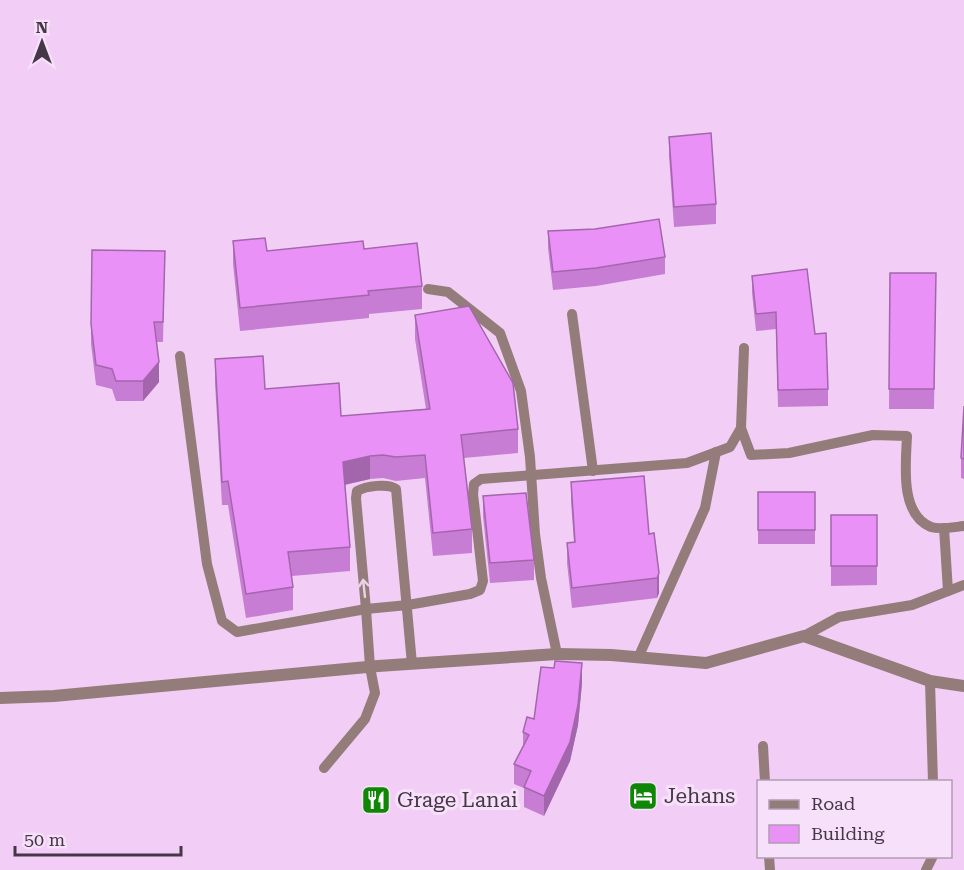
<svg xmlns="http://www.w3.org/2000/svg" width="964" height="870" font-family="'Roboto Serif',serif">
	<rect width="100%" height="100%" fill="#f2cef7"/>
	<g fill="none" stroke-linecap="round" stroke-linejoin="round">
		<g stroke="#947c7a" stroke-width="10">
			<polyline points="428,289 448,292 500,333 521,391 530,457 535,534 541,578 557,654"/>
			<polyline points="572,314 593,471"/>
			<path d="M744 348 741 428 751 455 789 453 873 435 907 436C906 463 899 514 931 527 940 530 954 527 964 526"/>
			<polyline points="180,356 207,564 222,621 237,632 366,609 408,605 470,594 480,590 483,581 473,494 474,484 481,479 687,463 730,447 741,428"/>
			<polyline points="944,528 948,591"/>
			<polyline points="804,636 839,617 912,605 964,585"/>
			<polyline points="638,658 705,508 716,452"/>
			<polyline points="930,681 933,782"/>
			<polyline points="763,746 765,782"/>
			<path d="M324 768 365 719 375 693 370 667 366 609 356 498 357 491C366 486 388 483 396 489L412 664"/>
			<polyline points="769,856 770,870"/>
			<polyline points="926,870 933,856"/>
		</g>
		<polyline stroke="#947c7a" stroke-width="12" points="0,698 54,696 378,666 557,654 611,655 706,663 804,636 930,681 964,686"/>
	</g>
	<g fill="#c87dd4">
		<polygon points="669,137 716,204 716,224 674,227 669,156"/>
		<polygon points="548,231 665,257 665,274 596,286 553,290 548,248"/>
		<polygon points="233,241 267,251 364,249 422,286 422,309 369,314 369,318 240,331 233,264"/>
		<polygon points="165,251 163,342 157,342 159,382 143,401 116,401 112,389 96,385 91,344 91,324"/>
		<polygon points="890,273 936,273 934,409 889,409"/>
		<polygon points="752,276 815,334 828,389 828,406 778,407 776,329 756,331 752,293"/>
		<polygon points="415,315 518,429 518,453 464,458 472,529 472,553 433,556 425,478 396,481 383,478 370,479 345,485 350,547 350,571 292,576 293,587 293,610 246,618 228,505 222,505 215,383 215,359 265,389 341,416 426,409 415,339"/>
		<polygon points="964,406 964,479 961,478 961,458"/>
		<polygon points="571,482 649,534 654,533 659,593 657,598 572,608 567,563 567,543 574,543 571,502"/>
		<rect x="758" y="492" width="57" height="52"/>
		<polygon points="483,496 534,560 534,580 490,583 483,516"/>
		<polygon points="831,515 877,515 877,585 831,586"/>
		<polygon points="582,683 578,725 570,761 544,816 524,807 524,788 514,784 514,764 523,746 523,732 534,719"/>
	</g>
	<g fill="#a366ac">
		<polygon points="159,362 159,382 143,401 143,381"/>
		<polygon points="370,456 370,479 343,485 343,462"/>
		<polygon points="659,573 659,593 657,598 657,578"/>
		<polygon points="582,663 582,683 578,725 570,761 544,816 544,796"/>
	</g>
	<g fill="#e991f6" stroke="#a366ac" stroke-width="1.5">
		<polygon points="711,133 716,204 674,207 669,137"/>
		<polygon points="659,219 665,257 596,268 553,272 548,231 595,229"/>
		<polygon points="265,238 267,251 363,241 364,249 417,243 422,286 368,291 369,295 240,308 233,241"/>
		<polygon points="92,250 165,251 163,322 154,322 159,362 143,381 116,381 112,369 96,365 91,324"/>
		<polygon points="807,269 815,334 826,333 828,389 778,390 776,312 756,314 752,276"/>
		<polygon points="890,273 936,273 934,389 889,389"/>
		<polygon points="469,306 513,383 518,429 461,435 472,529 433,533 425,455 396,457 383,455 370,456 343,462 350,547 288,552 293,587 246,594 228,481 222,482 215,359 263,356 265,389 339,383 341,416 430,409 415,315"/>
		<polygon points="964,406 964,459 961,458"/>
		<polygon points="644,476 649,534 654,533 659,573 657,578 572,588 567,543 575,542 571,482"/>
		<rect x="758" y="492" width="57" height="38"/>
		<polygon points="526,493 534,560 490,563 483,496"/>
		<rect x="831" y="515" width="46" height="51"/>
		<polygon points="555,661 582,663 578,705 570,742 544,796 524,787 531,771 514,764 529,735 523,732 527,717 534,719 541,667 554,668"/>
	</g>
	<defs><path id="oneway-shaft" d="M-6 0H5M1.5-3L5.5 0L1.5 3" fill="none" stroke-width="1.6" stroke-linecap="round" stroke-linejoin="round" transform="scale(1.5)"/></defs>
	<use stroke="#e8d2e7" href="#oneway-shaft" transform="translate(364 588) rotate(-96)"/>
	<defs>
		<g id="hotel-square" transform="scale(1.5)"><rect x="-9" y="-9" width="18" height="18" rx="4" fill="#0f8604" stroke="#f7e1fa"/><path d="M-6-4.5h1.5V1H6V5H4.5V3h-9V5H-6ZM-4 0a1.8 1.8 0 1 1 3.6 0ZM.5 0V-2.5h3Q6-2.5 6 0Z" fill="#fff"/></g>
		<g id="restaurant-square" transform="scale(1.5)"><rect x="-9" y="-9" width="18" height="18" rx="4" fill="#0f8604" stroke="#f7e1fa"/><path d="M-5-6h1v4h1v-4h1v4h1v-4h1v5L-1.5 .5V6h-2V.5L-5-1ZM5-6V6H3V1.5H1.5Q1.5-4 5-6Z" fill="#fff"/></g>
	</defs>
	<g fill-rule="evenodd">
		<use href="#hotel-square" x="643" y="796"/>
		<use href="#restaurant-square" x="376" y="800"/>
	</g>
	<g text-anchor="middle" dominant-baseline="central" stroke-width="6" stroke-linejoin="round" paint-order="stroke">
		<g font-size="21" fill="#463748" stroke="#f7e1fa" text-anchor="start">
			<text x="664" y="796">Jehans</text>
			<text x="397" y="800">Grage Lanai</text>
		</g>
	</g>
	<rect x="757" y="780" width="195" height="78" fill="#f7e1fa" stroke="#b09db3" stroke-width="1.5"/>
	<rect x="769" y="800" width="30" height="9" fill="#947c7a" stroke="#b09db3" stroke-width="1.5"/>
	<text x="811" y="810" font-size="18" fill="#463748">Road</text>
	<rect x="769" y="825" width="30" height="18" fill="#e991f6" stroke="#b09db3" stroke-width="1.5"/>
	<text x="811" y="840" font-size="18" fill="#463748">Building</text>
	<g transform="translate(42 42)" stroke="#f7e1fa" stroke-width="4.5" paint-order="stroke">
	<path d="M0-4.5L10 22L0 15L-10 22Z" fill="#463748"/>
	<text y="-9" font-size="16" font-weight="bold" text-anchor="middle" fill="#463748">N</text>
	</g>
	<path d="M15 846v9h166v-9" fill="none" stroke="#463748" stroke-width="3"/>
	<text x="24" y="846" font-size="18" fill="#463748" stroke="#f7e1fa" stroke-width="4.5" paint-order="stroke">50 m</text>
</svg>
